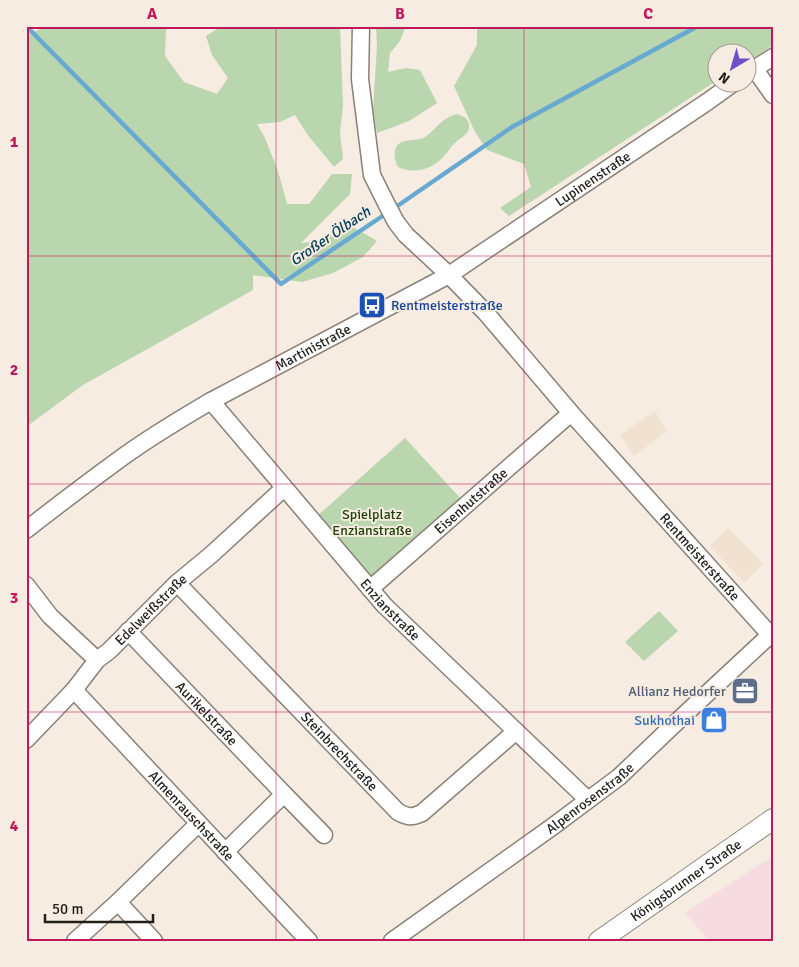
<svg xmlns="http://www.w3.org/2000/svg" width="799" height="967" font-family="Signika,sans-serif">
	<rect width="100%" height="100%" fill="#f6ece1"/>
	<g fill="#f1e1d0">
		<polygon points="655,411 667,431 634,456 620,435"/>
		<polygon points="728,527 763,564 744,583 710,546"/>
	</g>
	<polygon fill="#f6dce1" points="773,856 773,941 709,941 685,913"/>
	<g fill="#b9d6ae">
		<polygon points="46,26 173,26 166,29 165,56 184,82 217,94 228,78 212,55 206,36 222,26 340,26 343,105 340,133 343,159 334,167 307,134 295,115 280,122 257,124 265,138 278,171 287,204 309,204 332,174 352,174 350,194 301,243 321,241 350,225 377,241 363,257 333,273 302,282 253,275 253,290 83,385 26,427 26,36"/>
		<polygon points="376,26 406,26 400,41 390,53 388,72 406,68 420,70 437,103 409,121 377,133 373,110 377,46"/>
		<polygon points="477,26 773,26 773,45 747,62 746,52 716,52 716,81 509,216 500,208 531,187 524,164 487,150 475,132 454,86 477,45"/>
		<path d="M457 114C460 115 462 116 464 117 470 121 471 129 466 134 462 138 457 140 454 144 450 147 448 152 444 156 433 169 414 175 398 167 395 162 394 157 395 151 398 136 415 143 425 137 437 129 441 118 457 114Z"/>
		<polygon points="405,438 460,498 379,571 373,575 367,576 315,518"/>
		<polygon points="659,611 678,631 644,661 625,642"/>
	</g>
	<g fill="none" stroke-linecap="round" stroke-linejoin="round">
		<g stroke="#67a9d0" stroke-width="4.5">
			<polyline points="30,30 281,284 387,213"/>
			<polyline points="393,209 512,127 698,26"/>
		</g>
		<g stroke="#8a8177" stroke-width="19">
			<g id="minor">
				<path id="s1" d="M361 26 360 79 372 175 387 205 396 222 406 235 449 275 486 313 571 413 773 638"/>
				<polyline points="754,68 773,95"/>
				<polyline points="746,74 773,57"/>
				<path id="s2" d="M211 401 384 605 588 800"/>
				<path id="s3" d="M26 530C58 505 91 480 124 456 152 436 182 418 211 401L449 275 707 102 735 82"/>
				<path id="s4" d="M177 583 398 812C408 817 411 818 422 813L515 732"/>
				<polyline points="26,585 50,616 97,660"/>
				<path id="s5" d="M370 589 571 413"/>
				<path id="s6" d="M128 631 284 794 225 852"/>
				<path id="s7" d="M74 690 309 941"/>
				<path id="s8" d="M26 740 74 690 97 660 109 651 177 583 212 554 284 488"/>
				<polyline points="284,794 324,835"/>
				<polyline points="118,902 154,941"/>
				<polyline points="75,941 118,902 198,824"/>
				<path id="s9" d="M392 941 552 827 619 777 683 716 770 635"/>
			</g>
		</g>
		<g stroke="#8a8177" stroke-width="22">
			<g id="major">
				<path id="s10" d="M599 941 773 819"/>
			</g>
		</g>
		<use href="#minor" stroke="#fff" stroke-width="16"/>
		<use href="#major" stroke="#fff" stroke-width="20"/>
	</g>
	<path fill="none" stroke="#c2185b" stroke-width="1" stroke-opacity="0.55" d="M276 26V941M524 26V941M26 256H773M26 484H773M26 712H773"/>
	<defs>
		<g id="bus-square" transform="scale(1.4375)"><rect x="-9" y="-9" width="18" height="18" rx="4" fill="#1a4fb4" stroke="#f6ece1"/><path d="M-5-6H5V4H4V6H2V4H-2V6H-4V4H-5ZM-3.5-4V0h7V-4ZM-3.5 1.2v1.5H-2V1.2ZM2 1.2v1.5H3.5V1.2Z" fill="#fff"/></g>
		<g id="office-square" transform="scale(1.4375)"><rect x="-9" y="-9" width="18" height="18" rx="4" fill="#5c6f8a" stroke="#f6ece1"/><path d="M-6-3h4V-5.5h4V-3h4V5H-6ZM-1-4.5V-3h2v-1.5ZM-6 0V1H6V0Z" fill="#fff"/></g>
		<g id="shop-square" transform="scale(1.4375)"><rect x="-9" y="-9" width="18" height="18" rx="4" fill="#3f7fe0" stroke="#f6ece1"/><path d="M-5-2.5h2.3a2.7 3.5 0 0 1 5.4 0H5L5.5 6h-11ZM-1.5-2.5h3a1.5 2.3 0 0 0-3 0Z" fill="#fff"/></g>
	</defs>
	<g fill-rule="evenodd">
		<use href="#bus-square" x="372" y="305"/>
		<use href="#office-square" x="745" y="691"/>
		<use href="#shop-square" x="714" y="720"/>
	</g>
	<g text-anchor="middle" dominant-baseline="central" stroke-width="4" stroke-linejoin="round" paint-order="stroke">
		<g font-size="14" fill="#221f1b" stroke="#f6ece1">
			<text stroke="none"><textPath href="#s3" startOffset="668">Lupinenstraße</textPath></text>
			<text stroke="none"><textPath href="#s3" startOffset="341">Martinistraße</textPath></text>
			<text stroke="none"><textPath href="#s5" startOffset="134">Eisenhutstraße</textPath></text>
			<text stroke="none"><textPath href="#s1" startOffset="655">Rentmeisterstraße</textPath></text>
			<text stroke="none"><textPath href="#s2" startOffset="275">Enzianstraße</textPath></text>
			<text stroke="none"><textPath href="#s8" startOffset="181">Edelweißstraße</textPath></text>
			<text stroke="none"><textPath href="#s6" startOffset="114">Aurikelstraße</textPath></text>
			<text stroke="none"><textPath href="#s4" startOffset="234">Steinbrechstraße</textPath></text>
			<text stroke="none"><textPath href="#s9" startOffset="244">Alpenrosenstraße</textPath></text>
			<text stroke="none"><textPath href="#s7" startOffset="172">Almenrauschstraße</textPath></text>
			<text stroke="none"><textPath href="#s10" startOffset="106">Königsbrunner Straße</textPath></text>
		</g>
		<g font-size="14" fill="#164399" stroke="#f6ece1" text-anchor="start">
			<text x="391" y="305">Rentmeisterstraße</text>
		</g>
		<g font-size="14" fill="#1e4308" stroke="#f6ece1">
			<text x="372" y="514">Spielplatz<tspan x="372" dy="16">Enzianstraße</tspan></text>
		</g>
		<g font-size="14" fill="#4e5e75" stroke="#f6ece1" text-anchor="end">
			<text x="726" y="691">Allianz Hedorfer</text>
		</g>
		<g font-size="14" fill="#366cbe" stroke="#f6ece1" text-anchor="end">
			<text x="695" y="720">Sukhothai</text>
		</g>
		<g font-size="15" font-style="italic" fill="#07405b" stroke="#f6ece1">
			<text transform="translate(330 236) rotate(-34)">Großer Ölbach</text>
		</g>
	</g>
	<rect width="799" height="967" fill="none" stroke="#f6ece1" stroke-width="55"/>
	<g transform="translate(732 68) rotate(218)"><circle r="24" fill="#f6ece1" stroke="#a19a92"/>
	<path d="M0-4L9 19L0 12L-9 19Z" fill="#6d51cb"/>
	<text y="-8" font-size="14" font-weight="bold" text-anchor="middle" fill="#221f1b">N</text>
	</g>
	<path d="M45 914v8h108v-8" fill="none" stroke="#221f1b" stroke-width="2.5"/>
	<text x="52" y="914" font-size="15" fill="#221f1b" stroke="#f6ece1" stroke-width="4" paint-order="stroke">50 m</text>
	<rect x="28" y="28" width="744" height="912" fill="none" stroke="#c2185b" stroke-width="2"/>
	<g font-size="16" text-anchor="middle" font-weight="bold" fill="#c2185b">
		<text x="152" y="19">A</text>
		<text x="400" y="19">B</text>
		<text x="648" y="19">C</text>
		<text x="14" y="147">1</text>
		<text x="14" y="375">2</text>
		<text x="14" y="603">3</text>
		<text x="14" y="831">4</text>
	</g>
</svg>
